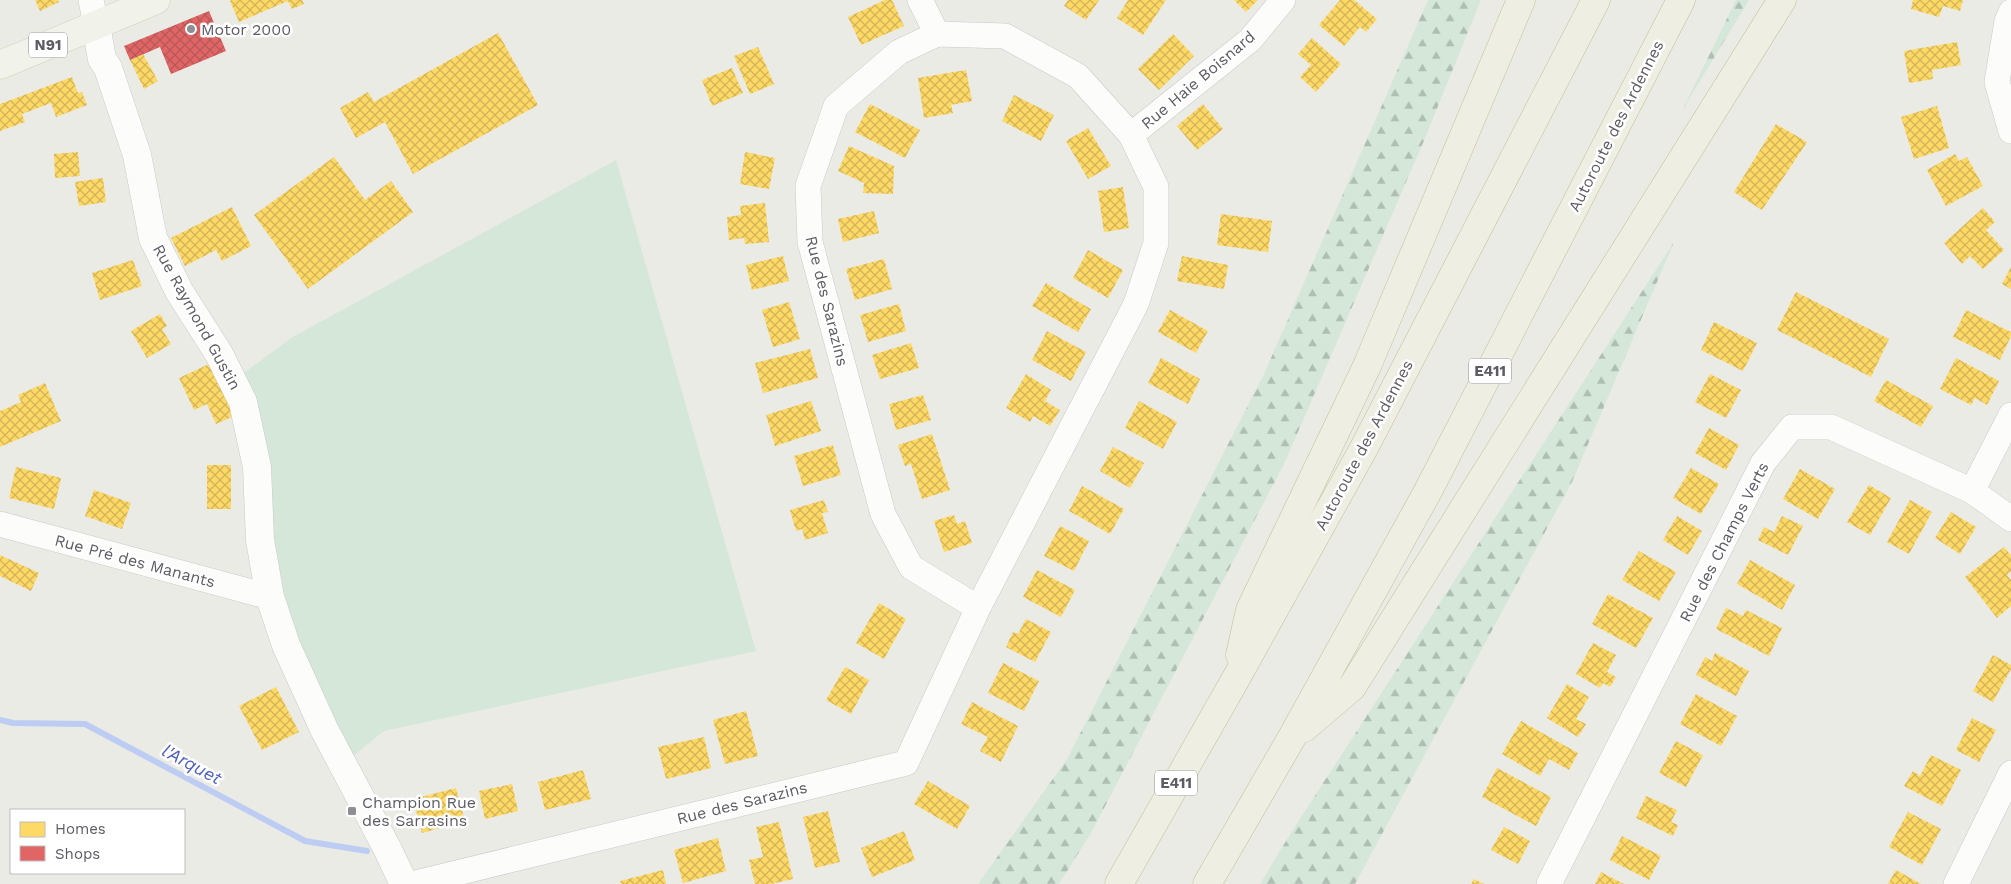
<svg xmlns="http://www.w3.org/2000/svg" width="2011" height="884" font-family="'Work Sans',sans-serif">
	<defs>
		<pattern id="forest-firs" width="22" height="20" patternUnits="userSpaceOnUse" patternTransform="scale(1.25)"><rect width="22" height="20" fill="#d4e7d8"/><path d="M5 1l3.5 6h-7zM16 11l3.5 6h-7z" fill="#afbeb3"/></pattern>
		<pattern id="homes-cross-hatch" width="8" height="8" patternUnits="userSpaceOnUse" patternTransform="scale(1.25)"><rect width="8" height="8" fill="#ffd966"/><path d="M0 0l8 8M0 8l8-8" fill="none" stroke="#d2b358"/></pattern>
		<pattern id="shops-cross-hatch" width="8" height="8" patternUnits="userSpaceOnUse" patternTransform="scale(1.25)"><rect width="8" height="8" fill="#e06666"/><path d="M0 0l8 8M0 8l8-8" fill="none" stroke="#b95758"/></pattern>
	</defs>
	<rect width="100%" height="100%" fill="#ebebe6"/>
	<polygon fill="#d4e7d8" points="616,160 756,651 384,731 343,764 286,645 233,381 291,338"/>
	<g fill="url(#forest-firs)">
		<polygon points="1428,0 1481,0 1423,143 1285,462 1091,833 1059,884 978,884 1067,759 1264,374"/>
		<polygon points="1736,0 1749,0 1683,109"/>
		<polygon points="1674,242 1572,482 1355,884 1260,884 1292,831"/>
	</g>
	<g fill="url(#homes-cross-hatch)">
		<polygon points="35,0 58,0 59,2 40,11"/>
		<polygon points="231,0 302,0 304,4 292,9 288,1 239,22 230,1"/>
		<polygon points="885,0 892,0 904,26 861,45 848,17"/>
		<polygon points="1068,0 1099,0 1086,20 1064,6"/>
		<polygon points="1128,0 1166,0 1143,35 1117,18"/>
		<polygon points="1234,0 1258,0 1246,12"/>
		<polygon points="1340,0 1354,0 1377,19 1366,32 1360,27 1344,46 1319,25"/>
		<polygon points="1913,0 1963,0 1960,11 1943,6 1939,17 1911,9"/>
		<polygon points="498,33 538,105 413,174 385,122 356,138 340,108 368,92 374,102"/>
		<polygon points="1173,34 1194,56 1159,90 1138,69"/>
		<polygon points="1312,38 1341,64 1316,92 1300,77 1311,65 1298,54"/>
		<polygon points="1957,42 1961,65 1932,70 1933,79 1909,83 1904,51"/>
		<polygon points="758,47 774,84 750,94 734,56"/>
		<polygon points="143,54 158,81 144,89 130,60"/>
		<polygon points="732,68 743,93 712,106 702,80"/>
		<polygon points="966,70 972,101 951,105 953,113 924,118 918,78"/>
		<polygon points="72,77 78,93 82,92 87,105 56,117 51,103 22,114 25,122 0,131 0,104"/>
		<polygon points="1014,95 1054,115 1041,141 1002,121"/>
		<polygon points="870,104 920,130 905,158 855,132"/>
		<polygon points="1203,104 1223,129 1197,150 1177,126"/>
		<polygon points="1937,106 1949,148 1914,159 1901,117"/>
		<polygon points="1776,124 1807,142 1762,210 1734,192"/>
		<polygon points="1088,128 1111,166 1088,179 1066,141"/>
		<polygon points="849,146 894,166 893,194 863,193 864,183 838,171"/>
		<polygon points="78,152 80,176 55,178 54,154"/>
		<polygon points="745,152 775,158 769,189 740,184"/>
		<polygon points="1955,154 1959,161 1967,157 1983,186 1946,206 1927,170"/>
		<polygon points="334,157 365,200 391,181 413,212 308,289 254,215"/>
		<polygon points="103,178 106,202 79,206 75,182"/>
		<polygon points="1123,187 1129,228 1104,232 1098,191"/>
		<polygon points="765,203 769,242 745,244 744,238 729,240 727,217 741,215 740,206"/>
		<polygon points="232,207 251,246 222,261 216,250 185,266 171,238"/>
		<polygon points="1983,208 1995,222 1986,230 2004,250 1983,269 1970,256 1962,264 1944,243"/>
		<polygon points="874,211 879,233 843,242 838,219"/>
		<polygon points="1221,214 1272,221 1268,252 1217,245"/>
		<polygon points="1088,250 1123,270 1108,298 1073,278"/>
		<polygon points="783,256 789,281 752,290 746,265"/>
		<polygon points="1182,256 1228,265 1224,289 1177,281"/>
		<polygon points="884,259 892,289 855,300 846,269"/>
		<polygon points="133,260 142,286 100,300 92,273"/>
		<polygon points="2011,267 2011,289 2002,284"/>
		<polygon points="1046,283 1091,309 1078,332 1032,306"/>
		<polygon points="1796,292 1889,339 1871,377 1777,330"/>
		<polygon points="789,302 800,339 773,347 762,310"/>
		<polygon points="899,304 906,331 868,342 860,315"/>
		<polygon points="1170,310 1208,331 1196,353 1158,332"/>
		<polygon points="1966,310 2011,332 2011,336 2000,360 1953,337"/>
		<polygon points="160,314 167,326 162,329 171,344 147,358 131,331"/>
		<polygon points="1714,322 1757,343 1743,371 1701,350"/>
		<polygon points="1047,331 1086,352 1071,381 1032,360"/>
		<polygon points="911,343 919,368 880,379 872,355"/>
		<polygon points="810,349 818,378 763,393 755,363"/>
		<polygon points="1161,358 1200,379 1188,404 1148,383"/>
		<polygon points="1956,358 1999,381 1987,405 1975,398 1971,405 1940,389"/>
		<polygon points="209,364 234,416 216,424 207,404 194,410 179,378"/>
		<polygon points="1026,374 1051,390 1045,401 1060,410 1050,426 1033,416 1030,422 1006,408"/>
		<polygon points="1710,374 1741,390 1726,418 1695,402"/>
		<polygon points="1886,380 1933,406 1921,427 1874,401"/>
		<polygon points="45,383 61,421 0,447 0,411 21,402 18,395"/>
		<polygon points="923,395 931,420 896,430 889,404"/>
		<polygon points="811,401 821,431 775,446 766,415"/>
		<polygon points="1139,401 1177,422 1163,449 1125,428"/>
		<polygon points="1709,428 1739,445 1726,470 1695,453"/>
		<polygon points="932,434 950,490 922,499 911,464 905,466 898,445"/>
		<polygon points="833,445 841,475 803,486 794,456"/>
		<polygon points="1113,447 1144,463 1130,488 1100,471"/>
		<rect x="207" y="465" width="24" height="44"/>
		<polygon points="16,467 61,478 54,509 9,498"/>
		<polygon points="1691,468 1719,484 1701,514 1673,498"/>
		<polygon points="1800,469 1835,489 1818,519 1783,499"/>
		<polygon points="1869,485 1891,498 1870,535 1847,522"/>
		<polygon points="1082,486 1124,509 1110,534 1069,511"/>
		<polygon points="94,490 131,503 122,529 85,516"/>
		<polygon points="824,500 828,512 822,513 828,533 805,540 802,529 796,531 790,510"/>
		<polygon points="1910,500 1932,512 1909,554 1887,542"/>
		<polygon points="1951,512 1976,527 1960,554 1935,538"/>
		<polygon points="954,515 957,524 965,521 972,543 944,552 934,521"/>
		<polygon points="1677,516 1702,531 1688,555 1663,540"/>
		<polygon points="1782,516 1803,526 1788,555 1758,540 1764,527 1774,532"/>
		<polygon points="1060,526 1089,541 1074,571 1044,556"/>
		<polygon points="2004,547 2011,555 2011,571 2007,575 2011,580 2011,606 1997,618 1965,577"/>
		<polygon points="1639,551 1676,572 1659,601 1622,580"/>
		<polygon points="0,555 39,573 31,591 0,576"/>
		<polygon points="1750,560 1795,585 1782,610 1737,584"/>
		<polygon points="1037,570 1075,590 1061,617 1023,597"/>
		<polygon points="1608,594 1653,618 1636,648 1592,624"/>
		<polygon points="879,603 906,619 884,659 856,643"/>
		<polygon points="1726,608 1743,616 1746,610 1782,628 1769,656 1716,629"/>
		<polygon points="1026,619 1051,632 1035,662 1006,647 1013,632 1018,634"/>
		<polygon points="1593,643 1616,655 1607,672 1616,677 1610,687 1603,683 1600,688 1576,674"/>
		<polygon points="1715,653 1749,671 1736,696 1696,675 1705,657 1712,661"/>
		<polygon points="1993,655 2011,665 2011,669 1993,702 1973,691"/>
		<polygon points="1003,663 1039,681 1024,711 988,693"/>
		<polygon points="845,667 869,680 851,714 826,700"/>
		<polygon points="1567,684 1589,697 1576,719 1586,724 1578,737 1547,718"/>
		<polygon points="276,687 299,732 262,750 239,706"/>
		<polygon points="1696,694 1737,716 1721,746 1680,724"/>
		<polygon points="972,702 1018,726 1001,762 980,751 988,737 961,724"/>
		<polygon points="746,711 758,756 725,764 713,720"/>
		<polygon points="1972,718 1996,730 1979,762 1956,750"/>
		<polygon points="1521,721 1578,753 1569,770 1549,759 1540,776 1502,754"/>
		<polygon points="704,737 711,768 666,779 658,747"/>
		<polygon points="1676,741 1703,755 1686,787 1659,773"/>
		<polygon points="1931,755 1961,770 1942,806 1904,786 1913,771 1920,776"/>
		<polygon points="1497,768 1551,797 1536,826 1482,797"/>
		<polygon points="583,770 591,799 545,810 538,782"/>
		<polygon points="928,781 970,806 957,829 914,804"/>
		<polygon points="512,784 518,811 485,819 479,791"/>
		<polygon points="456,788 465,821 422,833 413,799"/>
		<polygon points="1646,796 1677,810 1671,822 1678,825 1673,836 1636,818"/>
		<polygon points="828,811 840,862 815,868 803,817"/>
		<polygon points="1908,812 1941,829 1922,865 1889,847"/>
		<polygon points="779,822 793,879 771,884 755,884 749,860 763,857 756,827"/>
		<polygon points="1504,827 1530,841 1518,864 1491,850"/>
		<polygon points="904,831 915,860 872,877 861,848"/>
		<polygon points="1622,836 1661,856 1649,880 1610,860"/>
		<polygon points="718,838 726,871 683,883 674,850"/>
		<polygon points="663,870 666,884 621,884 620,881"/>
		<polygon points="1896,870 1921,884 1888,884"/>
		<polygon points="1601,872 1624,884 1595,884"/>
		<polygon points="1474,879 1484,884 1471,884"/>
	</g>
	<polygon fill="url(#shops-cross-hatch)" points="209,11 226,51 171,74 160,47 130,60 124,46"/>
	<g fill="none" stroke-linecap="round" stroke-linejoin="round">
		<polyline stroke="#bdccf3" stroke-width="6" points="0,720 13,723 85,724 305,841 367,851"/>
		<g stroke="#c8c9c8" stroke-width="26">
			<g id="street">
				<polyline points="91,0 96,25"/>
				<polyline points="920,0 937,34"/>
				<polyline points="2011,12 2007,21 1997,82 2011,131"/>
				<polyline points="1131,135 1250,40 1283,0"/>
				<polyline points="1972,491 2011,415"/>
				<polyline points="0,524 270,597"/>
				<polyline points="412,884 906,763 978,608 1136,304 1156,243 1156,187 1131,135 1078,76 1005,36 937,34 899,52 836,106 808,186 810,242 883,514 911,567 978,608"/>
				<polyline points="1549,884 1763,463 1792,427 1831,427 1972,491 2011,519"/>
				<polyline points="1956,884 2011,773"/>
			</g>
		</g>
		<g stroke="#c9c9c9" stroke-width="29">
			<polyline id="secondary" points="96,25 102,59 108,68 137,155 153,238 179,291 219,354 243,402 257,467 260,540 270,597 286,645 324,729 388,850 404,884"/>
		</g>
		<g stroke="#d1d1b6" stroke-width="29">
			<polyline id="primary" points="0,65 156,0"/>
		</g>
		<g stroke="#c0c096" stroke-width="29">
			<g id="highway">
				<polyline points="1240,655 1250,610 1367,366 1521,0"/>
				<polyline points="1304,728 1352,687 1782,0"/>
				<polyline points="1119,884 1234,682 1364,448 1596,0"/>
				<polyline points="1207,884 1291,739 1428,491 1681,0"/>
			</g>
		</g>
		<use href="#street" stroke="#fcfcfb" stroke-width="25"/>
		<use href="#secondary" stroke="#fcfcfb" stroke-width="28"/>
		<use href="#primary" stroke="#f1f2e9" stroke-width="28"/>
		<use href="#highway" stroke="#eeeee2" stroke-width="28"/>
	</g>
	<g fill="#8e8f92" stroke="#fff" stroke-width="2">
		<circle cx="191" cy="29" r="5"/>
		<rect x="347" y="806" width="10" height="10" rx="2.5"/>
	</g>
	<g text-anchor="middle" dominant-baseline="central" stroke-width="5" stroke-linejoin="round" paint-order="stroke">
		<g fill="#fff" stroke="#8d8e92" stroke-width="1">
			<rect x="29" y="32.5" width="38" height="25" rx="4"/>
			<rect x="1469" y="358.5" width="42" height="25" rx="4"/>
			<rect x="1155" y="770.5" width="42" height="25" rx="4"/>
		</g>
		<g font-size="15" font-weight="bold" fill="#5c5d64">
			<text x="48" y="45">N91</text>
			<text x="1490" y="371">E411</text>
			<text x="1176" y="783">E411</text>
		</g>
		<g font-size="16" fill="#5c5d64" stroke="#fff" text-anchor="start">
			<text x="201" y="29">Motor 2000</text>
			<text x="362" y="802">Champion Rue<tspan x="362" dy="18">des Sarrasins</tspan></text>
		</g>
		<g font-size="16" fill="#5c5d64" stroke="#fff">
			<text transform="translate(1198 80) rotate(-40)">Rue Haie Boisnard</text>
			<text transform="translate(1616 126) rotate(-63)">Autoroute des Ardennes</text>
			<text transform="translate(827 301) rotate(76)">Rue des Sarazins</text>
			<text transform="translate(197 317) rotate(61)">Rue Raymond Gustin</text>
			<text transform="translate(1364 445) rotate(-62)">Autoroute des Ardennes</text>
			<text transform="translate(1724 542) rotate(-63)">Rue des Champs Verts</text>
			<text transform="translate(135 561) rotate(15)">Rue Pré des Manants</text>
			<text transform="translate(742 803) rotate(-14)">Rue des Sarazins</text>
		</g>
		<g font-size="18" font-style="italic" fill="#4d61ba" stroke="#fff">
			<text transform="translate(192 764) rotate(28)">l'Arquet</text>
		</g>
	</g>
	<rect x="10" y="809" width="175" height="65" fill="#ffffff" stroke="#bebec1"/>
	<rect x="20" y="822" width="25" height="15" fill="#ffd966" stroke="#bebec1"/>
	<text x="55" y="834" font-size="15" fill="#5c5d64">Homes</text>
	<rect x="20" y="846" width="25" height="15" fill="#e06666" stroke="#bebec1"/>
	<text x="55" y="859" font-size="15" fill="#5c5d64">Shops</text>
</svg>
